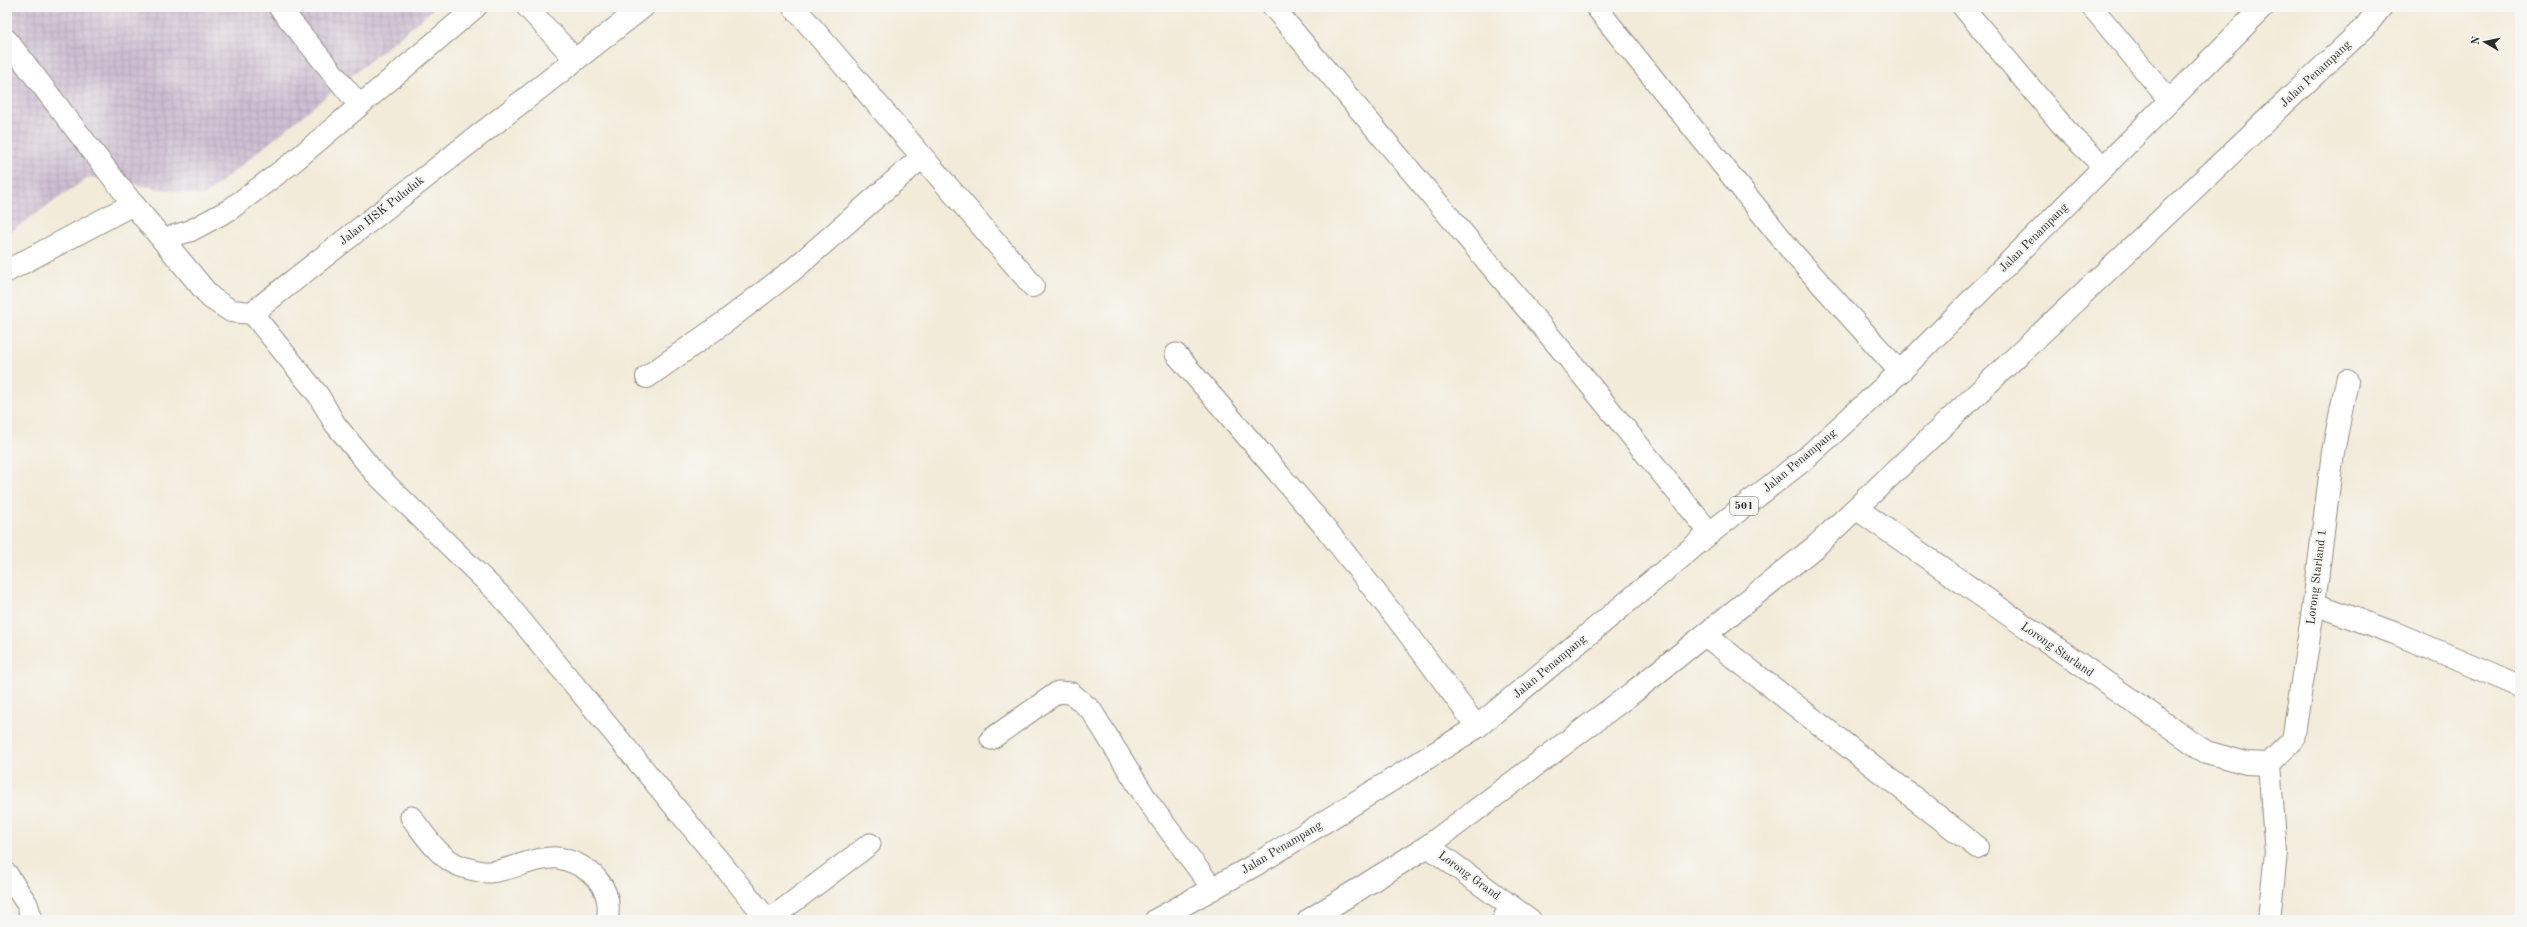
<svg xmlns="http://www.w3.org/2000/svg" width="2527" height="927" font-family="'Old Standard TT',serif">
	<defs>
		<pattern id="industrial-grid" width="8" height="8" patternUnits="userSpaceOnUse"><rect width="8" height="8" fill="#cebed2"/><path d="M0 4h8M4 0v8" fill="none" stroke="#b1a3b4"/></pattern>
	</defs>
	<rect width="100%" height="100%" fill="#f6f6f2"/>
	<filter id="ink" filterUnits="userSpaceOnUse"><feTurbulence type="fractalNoise" baseFrequency=".025" numOctaves="2"/><feDisplacementMap in="SourceGraphic" scale="8" xChannelSelector="R" yChannelSelector="G"/><feConvolveMatrix kernelMatrix="1 2 1 2 8 2 1 2 1" color-interpolation-filters="sRGB"/></filter>
	<filter id="wash" filterUnits="userSpaceOnUse"><feTurbulence type="fractalNoise" baseFrequency=".012" numOctaves="4" result="noise"/><feDisplacementMap in="SourceGraphic" scale="16" xChannelSelector="R" yChannelSelector="G"/><feGaussianBlur stdDeviation="0.9" result="paint"/><feColorMatrix in="noise" values="0 0 0 0 0 0 0 0 0 0 0 0 0 0 0 0 0 1.4 0 .05"/><feComposite in="paint" operator="in"/></filter>
	<g filter="url(#wash)">
		<rect width="100%" height="100%" fill="#f3ebd9"/>
		<polygon fill="url(#industrial-grid)" points="7,7 436,7 204,196 89,177 7,234"/>
	</g>
	<g filter="url(#ink)">
		<g fill="none" stroke-linecap="round" stroke-linejoin="round">
			<g stroke="#8f8b82" stroke-width="23">
				<g id="lane">
					<polyline points="279,7 359,105"/>
					<polyline points="527,7 576,60"/>
					<polyline points="1273,7 1564,353 1710,533"/>
					<polyline points="1596,7 1793,253 1900,372"/>
					<polyline points="1963,7 2067,131 2104,167"/>
					<polyline points="2092,7 2170,101"/>
					<polyline points="7,40 133,204"/>
					<polyline points="162,239 190,231 229,210 292,163 476,7"/>
					<polyline points="252,313 319,396 335,424 374,472 501,596 768,920"/>
					<polyline points="1176,354 1323,525 1404,628 1477,727"/>
					<polyline points="991,739 1058,692 1071,693 1091,710 1149,803 1213,889"/>
					<path d="M411 817C425 835 440 860 463 867 470 869 483 873 490 872 508 871 541 855 559 858 590 865 614 887 607 920"/>
					<polyline points="7,874 27,904 32,920"/>
					<polyline points="769,920 870,844"/>
					<polyline points="1503,920 1510,906"/>
				</g>
			</g>
			<g stroke="#8f8b82" stroke-width="24">
				<g id="street">
					<polyline points="794,7 1033,286"/>
					<polyline points="7,271 133,204 211,298 231,311 252,313 643,7"/>
					<polyline points="647,377 725,322 794,269 922,157"/>
					<polyline points="1857,509 2206,752 2246,763 2269,764"/>
					<polyline points="2314,604 2397,634 2520,686"/>
					<polyline points="1705,635 1977,847"/>
					<polyline points="2269,764 2293,740 2314,604 2333,452 2347,381"/>
					<polyline points="1428,846 1530,920"/>
					<polyline points="2269,920 2276,853 2269,764"/>
				</g>
			</g>
			<g stroke="#8f8b82" stroke-width="24">
				<g id="primary">
					<polyline points="1156,920 1255,865 1477,727 1710,533 1806,458 1900,372 2263,7"/>
					<polyline points="1309,920 1428,846 1632,693 1816,546 2365,27 2381,7"/>
				</g>
			</g>
			<use href="#lane" stroke="#fff" stroke-width="21"/>
			<use href="#street" stroke="#fff" stroke-width="22"/>
			<use href="#primary" stroke="#fff" stroke-width="22"/>
		</g>
	</g>
	<g text-anchor="middle" dominant-baseline="central" stroke-width="4" stroke-linejoin="round" paint-order="stroke">
		<rect fill="#f6f6f2" stroke="#686867" stroke-width="1" x="1730" y="497" width="28" height="18" rx="3"/>
		<g font-size="11" font-weight="bold" fill="#2b2b2b">
			<text x="1744" y="506">501</text>
		</g>
		<g font-size="12" fill="#2b2b2b" stroke="#f6f6f2">
			<text transform="translate(2316 74) rotate(-43)">Jalan Penampang</text>
			<text transform="translate(382 211) rotate(-38)">Jalan HSK Puluduk</text>
			<text transform="translate(2034 238) rotate(-45)">Jalan Penampang</text>
			<text transform="translate(1800 461) rotate(-40)">Jalan Penampang</text>
			<text transform="translate(2317 577) rotate(-83)">Lorong Starland 1</text>
			<text transform="translate(2057 650) rotate(35)">Lorong Starland</text>
			<text transform="translate(1550 667) rotate(-40)">Jalan Penampang</text>
			<text transform="translate(1282 848) rotate(-31)">Jalan Penampang</text>
			<text transform="translate(1469 876) rotate(36)">Lorong Grand</text>
		</g>
	</g>
	<rect width="2527" height="927" fill="none" stroke="#f6f6f2" stroke-width="24"/>
	<g transform="translate(2485 42) rotate(279)" stroke="#f6f6f2" stroke-width="3" paint-order="stroke">
	<path d="M0-3L7 15L0 10L-7 15Z" fill="#2b2b2b"/>
	<text y="-6" font-size="11" font-weight="bold" text-anchor="middle" fill="#2b2b2b">N</text>
	</g>
</svg>
